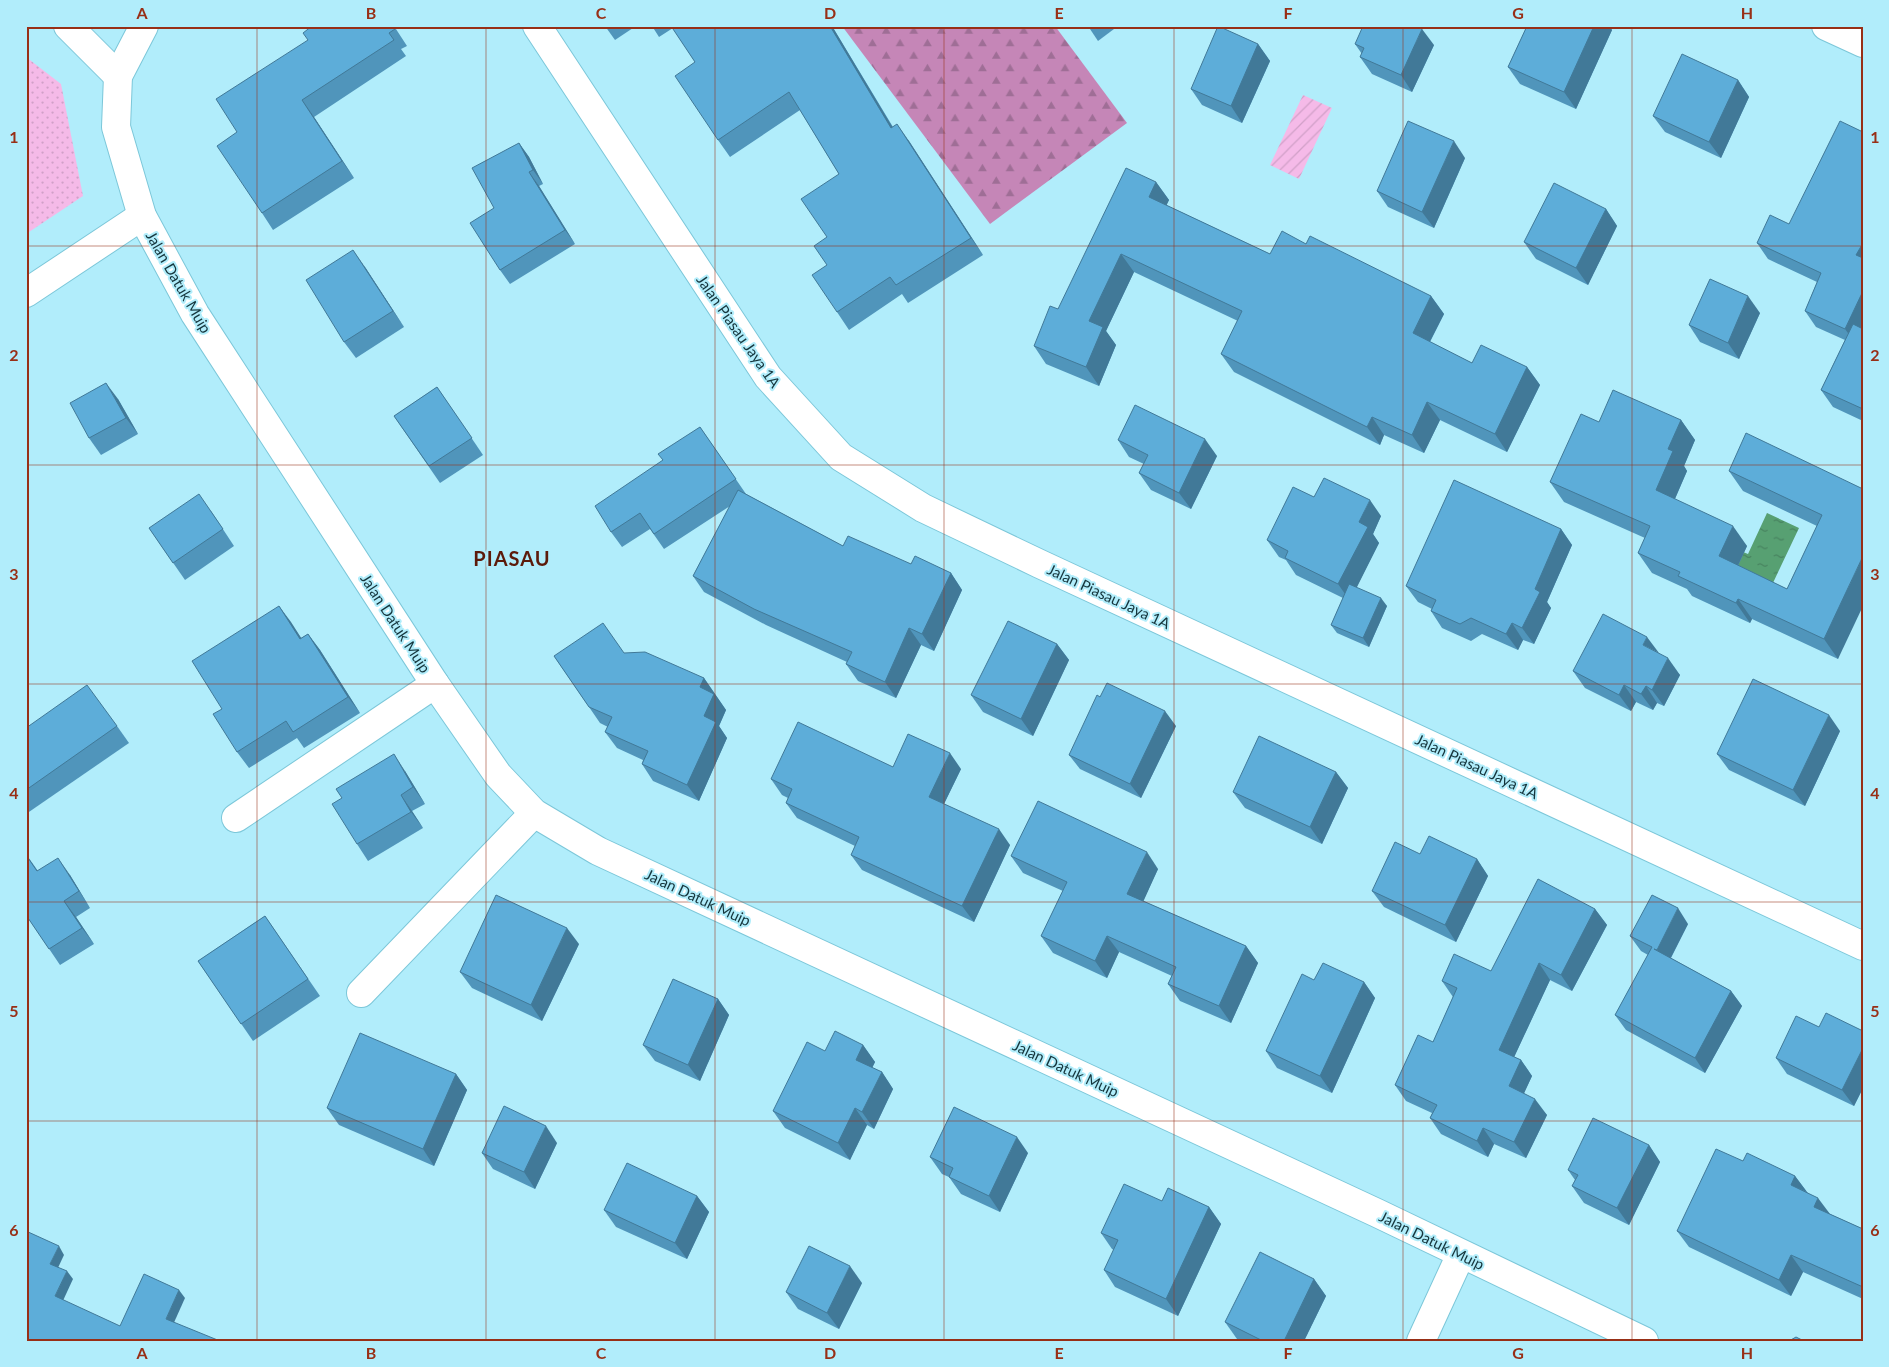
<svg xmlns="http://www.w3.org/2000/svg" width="1889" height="1367" font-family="Lato,sans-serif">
	<defs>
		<pattern id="grass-dots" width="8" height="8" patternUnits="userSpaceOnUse" patternTransform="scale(1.25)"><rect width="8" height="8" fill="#f5bae8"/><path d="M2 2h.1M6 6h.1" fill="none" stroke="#d1a0c8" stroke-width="1.8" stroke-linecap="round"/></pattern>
		<pattern id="forest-firs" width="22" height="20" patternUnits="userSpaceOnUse" patternTransform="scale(1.25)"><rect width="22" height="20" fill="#c586b7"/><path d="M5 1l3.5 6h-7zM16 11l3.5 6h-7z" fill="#9f6e96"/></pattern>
		<pattern id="garden-furrows" width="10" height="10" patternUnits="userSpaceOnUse" patternTransform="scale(1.25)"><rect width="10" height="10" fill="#f5bae8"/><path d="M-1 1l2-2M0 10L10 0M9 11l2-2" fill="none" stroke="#d1a0c8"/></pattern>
		<pattern id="water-ripples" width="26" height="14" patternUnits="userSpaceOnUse" patternTransform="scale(1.25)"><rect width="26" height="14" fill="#57a072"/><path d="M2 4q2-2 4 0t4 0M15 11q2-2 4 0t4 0" fill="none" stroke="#47835f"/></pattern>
	</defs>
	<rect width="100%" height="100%" fill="#b1edfb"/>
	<polygon fill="url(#grass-dots)" points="26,57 61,84 83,196 26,234"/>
	<polygon fill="url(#forest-firs)" points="842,26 1055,26 1127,123 990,224"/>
	<polygon fill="url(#garden-furrows)" points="1303,95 1332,108 1299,179 1270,165"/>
	<polygon fill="url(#water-ripples)" points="1767,513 1799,528 1772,585 1729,565 1736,549 1748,554"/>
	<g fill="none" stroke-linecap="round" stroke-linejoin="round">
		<g stroke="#7cc7d9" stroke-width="30">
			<g id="minor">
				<polyline points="68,26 118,76"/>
				<polyline points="144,26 118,76 116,127 142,216 195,314 435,684 498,775 534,813 598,851 1377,1213 1644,1341"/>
				<polyline points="537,26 768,377 841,457 923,508 1040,564 1863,946"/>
				<polyline points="1826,26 1863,43"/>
				<polyline points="26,293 142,216"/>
				<polyline points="236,818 435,684"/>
				<polyline points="361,993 534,813"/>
				<polyline points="1421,1341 1461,1254"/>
			</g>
		</g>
		<use href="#minor" stroke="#fff" stroke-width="28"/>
	</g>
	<g fill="#5095bb">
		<polygon points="394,26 407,46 401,49 406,56 314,117 354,178 273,230 262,213 237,132"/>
		<polygon points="605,26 636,26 615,40"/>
		<polygon points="652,26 832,26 893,127 909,141 983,255 908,303 902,294 849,330 837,312 827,265 827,237 839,174 800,110 730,157 718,140 695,62 673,28 659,37"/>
		<polygon points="1088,26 1118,26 1098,41"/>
		<polygon points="1527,26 1609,26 1612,30 1576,109 1520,84 1508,67"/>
		<polygon points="1258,44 1270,61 1242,123 1202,105 1191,89"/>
		<polygon points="1355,44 1434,45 1412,92 1372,74 1360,57 1362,54"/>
		<polygon points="1738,80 1749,97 1721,158 1665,132 1653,116"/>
		<polygon points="1863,132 1863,421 1833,407 1821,390 1845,340 1816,327 1805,311 1817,282 1768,259 1757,243 1789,224"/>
		<polygon points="519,143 529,157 543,184 539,186 575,244 510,284 500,270 494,208"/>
		<polygon points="1465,158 1434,228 1388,207 1377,191"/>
		<polygon points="1156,182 1169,200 1166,205 1270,254 1306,244 1431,296 1444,314 1430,342 1472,363 1527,367 1540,385 1507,452 1440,420 1424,453 1384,435 1380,445 1234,372 1221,354 1238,321 1134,272 1106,331 1116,345 1099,386 1046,364 1034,346 1058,309"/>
		<polygon points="1606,209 1617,226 1588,285 1536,259 1524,242"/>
		<polygon points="365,267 404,327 356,358 344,342"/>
		<polygon points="1760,313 1739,359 1700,342 1689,325"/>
		<polygon points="437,387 483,455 440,483 394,416"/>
		<polygon points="118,399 138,434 101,455 89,438"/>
		<polygon points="1681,420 1695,440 1684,466 1687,471 1675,499 1747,546 1738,566 1787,589 1817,526 1743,491 1729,471 1863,489 1838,659 1752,619 1750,623 1692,596 1687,589 1652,573 1638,553 1645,538 1564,502 1550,482 1599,422"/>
		<polygon points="700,427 746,494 843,546 911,564 951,573 962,590 934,651 921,645 896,698 858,681 846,664 847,662 766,625 704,592 693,576 730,506 664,549 650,529 622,547 611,532 663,460"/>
		<polygon points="1118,440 1217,456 1191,509 1151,490 1139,473 1144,464 1129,457"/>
		<polygon points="1314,497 1381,516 1373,534 1379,543 1356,588 1387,606 1369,647 1337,633 1331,625 1343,598 1296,575 1286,560 1279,557 1267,540"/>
		<polygon points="211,511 234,546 185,580 149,528"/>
		<polygon points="1561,529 1572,545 1547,602 1551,608 1534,644 1523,640 1518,650 1482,634 1471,641 1442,628 1431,611 1432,609 1418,602 1406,586"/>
		<polygon points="279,606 301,638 308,634 320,650 360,713 304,748 297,738 249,768 237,752 222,709"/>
		<polygon points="1057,644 1069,660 1033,736 983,712 971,695"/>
		<polygon points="624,653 704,678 726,710 719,726 727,738 699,801 653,781 642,764 643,760 617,748 605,732 608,727 600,723 554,656"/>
		<polygon points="1659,654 1680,675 1664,706 1657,703 1653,710 1636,702 1631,711 1585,688 1573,671"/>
		<polygon points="117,726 129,743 26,814 26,728"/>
		<polygon points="1176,726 1141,798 1080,769 1069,755"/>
		<polygon points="1840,731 1805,806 1729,770 1717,754"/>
		<polygon points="893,767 961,769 944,804 1010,845 974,922 862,870 851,855 855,846 797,818 786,803 788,798 782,795 771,779"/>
		<polygon points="405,771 425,804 412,811 423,828 368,861 357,844"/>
		<polygon points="1336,772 1348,788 1322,844 1245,808 1233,792"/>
		<polygon points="26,854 38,871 70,875 90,908 76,917 94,944 60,965 27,916 26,917"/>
		<polygon points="1420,854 1477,859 1488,876 1456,942 1384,907 1372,891"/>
		<polygon points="1011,856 1158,869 1143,901 1246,946 1258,963 1231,1023 1180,1001 1168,984 1172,976 1119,952 1107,978 1053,953 1041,936 1063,891 1023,873"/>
		<polygon points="1595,909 1607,925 1572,991 1550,980 1514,1057 1521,1060 1532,1076 1524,1093 1547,1115 1526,1158 1494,1144 1488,1157 1441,1134 1430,1118 1432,1113 1406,1101 1395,1085 1433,1042 1453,997 1442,981 1491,971"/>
		<polygon points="265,916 320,996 253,1041 198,961"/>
		<polygon points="1688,924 1671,958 1731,991 1742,1006 1705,1073 1626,1030 1615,1015 1648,955 1641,951 1630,936"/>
		<polygon points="579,944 542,1021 472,988 460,972"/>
		<polygon points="1314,980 1364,982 1375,998 1332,1093 1277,1068 1266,1051"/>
		<polygon points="718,999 729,1015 700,1081 655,1061 643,1045"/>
		<polygon points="1819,1027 1863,1031 1863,1088 1854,1106 1787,1074 1776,1058"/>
		<polygon points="863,1045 875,1062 872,1068 882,1072 893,1089 874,1129 867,1125 850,1160 785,1128 773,1111 825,1051"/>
		<polygon points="456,1074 467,1090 434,1166 339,1125 327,1108"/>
		<polygon points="557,1143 535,1189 493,1169 482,1153"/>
		<polygon points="1649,1145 1660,1162 1629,1225 1584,1203 1572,1186 1575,1180 1568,1170"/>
		<polygon points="1028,1153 1000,1212 961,1194 949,1177 942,1174 930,1157"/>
		<polygon points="1743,1161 1795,1176 1807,1192 1830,1214 1863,1229 1863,1299 1803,1272 1791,1296 1689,1247 1677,1231"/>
		<polygon points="697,1196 709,1212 687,1259 616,1227 604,1210"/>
		<polygon points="1162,1201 1209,1207 1221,1224 1178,1316 1115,1287 1104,1270 1114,1250 1112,1249 1101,1233"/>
		<polygon points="1314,1279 1326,1296 1304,1341 1241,1341 1237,1339 1225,1322"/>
		<polygon points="862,1283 839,1329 798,1309 786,1292"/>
	</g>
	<g fill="#417998">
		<polygon points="830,26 832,26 903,145 891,128"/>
		<polygon points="1594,26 1609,26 1612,30 1576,109 1564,92"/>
		<polygon points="1422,29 1434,45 1412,92 1401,75"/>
		<polygon points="1258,44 1270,61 1242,123 1231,106"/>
		<polygon points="1738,80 1749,97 1721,158 1709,142"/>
		<polygon points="302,100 314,117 354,178 342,161"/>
		<polygon points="897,124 909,141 983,255 971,238"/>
		<polygon points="1454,141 1465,158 1434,228 1422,212"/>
		<polygon points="519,143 529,157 543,184 533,170"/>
		<polygon points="529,172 539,186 575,244 565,230"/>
		<polygon points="1156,182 1169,200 1162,215 1149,197"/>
		<polygon points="1606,209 1617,226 1588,285 1576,268"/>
		<polygon points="1863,243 1863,264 1856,255"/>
		<polygon points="353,250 365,267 404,327 393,311"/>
		<polygon points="1121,254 1134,272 1106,331 1116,345 1099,386 1086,367 1089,321"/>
		<polygon points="1863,291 1863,330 1856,344 1845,329"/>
		<polygon points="1431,296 1444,314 1425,351 1413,333"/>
		<polygon points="1748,296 1760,313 1739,359 1728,343"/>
		<polygon points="1527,367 1540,385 1507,452 1495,434"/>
		<polygon points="106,383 118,399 138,434 126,418"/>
		<polygon points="1427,402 1440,420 1424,453 1412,435"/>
		<polygon points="1372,417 1384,435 1380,445 1367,427"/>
		<polygon points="1681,420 1695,440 1684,466 1687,471 1670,510 1656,490 1668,449"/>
		<polygon points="1205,439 1217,456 1191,509 1179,493"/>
		<polygon points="1370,500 1381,516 1373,534 1379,543 1350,601 1338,584 1359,522"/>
		<polygon points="1733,526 1747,546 1733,576 1719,556"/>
		<polygon points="1561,529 1572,545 1547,602 1551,608 1534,644 1522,628 1535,589"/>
		<polygon points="1863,556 1863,606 1838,659 1824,639"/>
		<polygon points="951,573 962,590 934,651 922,634"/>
		<polygon points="1381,598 1387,606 1369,647 1363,638"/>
		<polygon points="1738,599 1752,619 1750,623 1736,603"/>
		<polygon points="279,606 291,622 312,655 300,639"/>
		<polygon points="1512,623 1523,640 1518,650 1506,634"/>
		<polygon points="909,628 921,645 896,698 885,682"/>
		<polygon points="308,634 320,650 360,713 348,697"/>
		<polygon points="1647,637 1659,653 1643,645"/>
		<polygon points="1057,644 1069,660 1033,736 1021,719"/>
		<polygon points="1668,658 1680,675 1664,706 1652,690"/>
		<polygon points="704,678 726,710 719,726 727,738 699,801 687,785 704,716 700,687"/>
		<polygon points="1624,685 1636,702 1631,711 1619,695"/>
		<polygon points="1646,686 1657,703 1653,710 1641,694"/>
		<polygon points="1165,711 1176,726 1141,798 1130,784"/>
		<polygon points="1829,715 1840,731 1805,806 1793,790"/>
		<polygon points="950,753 961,769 940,812 929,797"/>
		<polygon points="394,754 405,771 425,804 413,787"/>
		<polygon points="1336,772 1348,788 1322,844 1310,827"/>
		<polygon points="401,795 412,811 423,828 411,812"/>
		<polygon points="999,829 1010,845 974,922 962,906"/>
		<polygon points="1147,852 1158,869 1139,911 1127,894"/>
		<polygon points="58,858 70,875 90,908 79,891"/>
		<polygon points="1477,859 1488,876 1456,942 1445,925"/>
		<polygon points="64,901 76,917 94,944 82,928"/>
		<polygon points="1678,908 1688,924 1667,965 1657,950"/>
		<polygon points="1595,909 1607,925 1572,991 1561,975"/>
		<polygon points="567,928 579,944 542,1021 531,1005"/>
		<polygon points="1107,936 1119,952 1107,978 1095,961"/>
		<polygon points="1246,946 1258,963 1231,1023 1219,1006"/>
		<polygon points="1539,963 1550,980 1510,1066 1499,1050"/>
		<polygon points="1364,982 1375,998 1332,1093 1320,1076"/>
		<polygon points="1731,991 1742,1006 1705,1073 1695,1058"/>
		<polygon points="718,999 729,1015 700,1081 688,1065"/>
		<polygon points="863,1045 875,1062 868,1076 856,1060"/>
		<polygon points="1863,1048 1863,1088 1854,1106 1842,1090"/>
		<polygon points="1521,1060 1532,1076 1520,1102 1509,1086"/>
		<polygon points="882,1072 893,1089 874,1129 862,1112"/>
		<polygon points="456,1074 467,1090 434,1166 423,1149"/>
		<polygon points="1535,1099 1547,1115 1526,1158 1514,1142"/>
		<polygon points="855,1108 867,1125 850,1160 838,1143"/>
		<polygon points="546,1126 557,1143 535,1189 524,1172"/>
		<polygon points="1483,1128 1494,1144 1488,1157 1477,1141"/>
		<polygon points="1017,1137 1028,1153 1000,1212 989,1196"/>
		<polygon points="1649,1145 1660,1162 1629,1225 1617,1208"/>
		<polygon points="1795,1176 1807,1192 1791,1185"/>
		<polygon points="697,1196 709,1212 687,1259 675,1243"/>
		<polygon points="1818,1198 1830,1214 1814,1207"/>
		<polygon points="1209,1207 1221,1224 1178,1316 1166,1299"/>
		<polygon points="59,1246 64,1255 56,1272 50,1264"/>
		<polygon points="1791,1255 1803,1272 1791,1296 1779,1280"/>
		<polygon points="850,1266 862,1283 839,1329 827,1313"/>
		<polygon points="67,1271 73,1279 61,1305 55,1296"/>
		<polygon points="1314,1279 1326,1296 1304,1341 1284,1341"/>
		<polygon points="179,1290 185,1298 172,1327 166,1319"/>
	</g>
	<g fill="#5dadd9" stroke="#417998">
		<polygon points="312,26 393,26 395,29 389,33 394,40 302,100 342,161 262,213 217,146 237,132 216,99 308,40 303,33"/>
		<polygon points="671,26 830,26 891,128 897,124 971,238 896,285 890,277 837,312 812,275 827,265 814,246 827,237 801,199 839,174 789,92 718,140 675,76 695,62"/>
		<polygon points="1218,26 1258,44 1231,106 1191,89"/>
		<polygon points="1363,26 1417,26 1422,29 1401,75 1360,57 1364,48 1355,44"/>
		<polygon points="1527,26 1594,26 1564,92 1508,67"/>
		<polygon points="1682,54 1738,80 1709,142 1653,116"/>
		<polygon points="1408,121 1454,141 1422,212 1377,191"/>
		<polygon points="1840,121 1863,132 1863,243 1856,255 1863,258 1863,291 1845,329 1805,311 1821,273 1757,243 1770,215 1789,224"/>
		<polygon points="519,143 533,170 529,172 565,230 500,270 470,223 494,208 472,168"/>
		<polygon points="1126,168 1156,182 1149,197 1270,254 1282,231 1306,244 1310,236 1431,296 1413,333 1472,363 1481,345 1527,367 1495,434 1427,402 1412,435 1372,417 1367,427 1221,354 1242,311 1121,254 1089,321 1103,327 1086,367 1034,346 1050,306 1058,309"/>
		<polygon points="1554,183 1606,209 1576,268 1524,242"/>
		<polygon points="353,250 393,311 344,342 306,280"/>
		<polygon points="1710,279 1748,296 1728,343 1689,325"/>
		<polygon points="1853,324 1863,329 1863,409 1821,390"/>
		<polygon points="106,383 126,418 89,438 70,403"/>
		<polygon points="437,387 472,438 429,466 394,416"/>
		<polygon points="1613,390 1681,420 1668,449 1673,451 1656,490 1733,526 1719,556 1787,589 1822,515 1729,471 1746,433 1863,489 1863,556 1824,639 1738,599 1736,603 1678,576 1680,572 1638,553 1650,526 1550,482 1581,414 1599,422"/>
		<polygon points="1135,405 1205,439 1179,493 1139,473 1148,455 1118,440"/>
		<polygon points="700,427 736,479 654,534 640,513 611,532 595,506 663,460 658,454"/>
		<polygon points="1324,478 1370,500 1359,522 1368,527 1338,584 1285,558 1288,551 1267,540 1293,487 1314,497"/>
		<polygon points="1454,480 1561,529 1535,589 1540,592 1522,628 1512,623 1506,634 1471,618 1460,624 1431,611 1436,600 1406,586"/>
		<polygon points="738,490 843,546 848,536 911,564 915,556 951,573 922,634 909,628 885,682 846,664 852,652 754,609 693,576"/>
		<polygon points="199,494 223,529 173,563 149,528"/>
		<polygon points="1349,584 1381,598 1363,638 1331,625"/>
		<polygon points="279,606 300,639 308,634 348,697 293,732 286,721 237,752 213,714 222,709 192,661"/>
		<polygon points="1603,614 1647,637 1643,645 1668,658 1652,690 1646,686 1641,694 1624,685 1619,695 1573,671"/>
		<polygon points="1008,621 1057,644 1021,719 971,695"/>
		<polygon points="603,623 624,653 645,652 704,678 700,687 714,694 704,716 716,722 687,785 642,764 648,751 605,732 612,717 589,707 554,656"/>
		<polygon points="1753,679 1829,715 1793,790 1717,754"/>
		<polygon points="1107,683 1165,711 1130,784 1069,755 1097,695 1100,697"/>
		<polygon points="87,685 117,726 26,790 26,728"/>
		<polygon points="798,722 893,767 908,734 950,753 929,797 999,829 962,906 851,855 859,837 786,803 792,789 771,779"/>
		<polygon points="1259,736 1336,772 1310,827 1233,792"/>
		<polygon points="394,754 413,787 401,795 411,812 357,844 332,804 342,798 336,789"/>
		<polygon points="1038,801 1147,852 1127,894 1246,946 1219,1006 1168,984 1176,967 1107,936 1095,961 1041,936 1067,882 1011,856"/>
		<polygon points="1429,836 1477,859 1445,925 1372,891 1395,842 1420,854"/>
		<polygon points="26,855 37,871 58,858 79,891 64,901 82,928 49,949 26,915"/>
		<polygon points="1538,879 1595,909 1561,975 1539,963 1499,1050 1521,1060 1509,1086 1535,1099 1514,1142 1483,1128 1477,1141 1430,1118 1437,1105 1395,1085 1418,1035 1433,1042 1457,988 1442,981 1454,954 1491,971"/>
		<polygon points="496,895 567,928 531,1005 460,972"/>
		<polygon points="1652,895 1678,908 1657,950 1654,949 1731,991 1695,1058 1615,1015 1652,947 1630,936"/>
		<polygon points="265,916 308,979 241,1024 198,961"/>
		<polygon points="1323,963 1364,982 1320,1076 1266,1051 1302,974 1314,980"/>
		<polygon points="673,979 718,999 688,1065 643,1045"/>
		<polygon points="1826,1013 1863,1031 1863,1048 1842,1090 1776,1058 1796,1016 1819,1027"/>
		<polygon points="835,1031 863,1045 856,1060 882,1072 862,1112 855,1108 838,1143 773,1111 807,1042 825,1051"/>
		<polygon points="360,1033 456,1074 423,1149 327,1108"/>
		<polygon points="504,1106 546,1126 524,1172 482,1153"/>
		<polygon points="954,1107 1017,1137 989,1196 949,1177 953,1168 930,1157"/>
		<polygon points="1593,1118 1649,1145 1617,1208 1572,1186 1578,1175 1568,1170"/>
		<polygon points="1716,1149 1743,1161 1747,1153 1795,1176 1791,1185 1818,1198 1814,1207 1863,1229 1863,1287 1791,1255 1779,1280 1677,1231"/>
		<polygon points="627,1163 697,1196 675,1243 604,1210"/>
		<polygon points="1124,1184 1162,1201 1168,1188 1209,1207 1166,1299 1104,1270 1118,1240 1101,1233"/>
		<polygon points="26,1231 59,1246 50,1264 67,1271 55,1296 120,1326 144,1274 179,1290 166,1319 220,1341 26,1341"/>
		<polygon points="809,1246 850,1266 827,1313 786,1292"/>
		<polygon points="1260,1252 1314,1279 1284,1341 1263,1341 1225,1322"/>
		<polygon points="1796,1337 1804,1341 1789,1341"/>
	</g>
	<path fill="none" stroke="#982f16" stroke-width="1" stroke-opacity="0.55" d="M257 26V1341M486 26V1341M715 26V1341M944 26V1341M1174 26V1341M1403 26V1341M1632 26V1341M26 246H1863M26 465H1863M26 684H1863M26 902H1863M26 1121H1863"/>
	<g text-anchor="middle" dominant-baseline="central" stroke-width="4" stroke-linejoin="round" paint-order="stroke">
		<g font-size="15" fill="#15353c" stroke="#b1edfb">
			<text transform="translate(179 282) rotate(60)">Jalan Datuk Muip</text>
			<text transform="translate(739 331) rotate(55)">Jalan Piasau Jaya 1A</text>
			<text transform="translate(1109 596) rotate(25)">Jalan Piasau Jaya 1A</text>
			<text transform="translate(396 623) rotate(57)">Jalan Datuk Muip</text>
			<text transform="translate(1477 766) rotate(25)">Jalan Piasau Jaya 1A</text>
			<text transform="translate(698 897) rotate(25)">Jalan Datuk Muip</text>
			<text transform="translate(1066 1068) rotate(25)">Jalan Datuk Muip</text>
			<text transform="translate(1432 1240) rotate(26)">Jalan Datuk Muip</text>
		</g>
		<g font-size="20" font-weight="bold" letter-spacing="1" fill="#5c1a0a" stroke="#b1edfb">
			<text x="512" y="558">PIASAU</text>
		</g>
	</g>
	<rect width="1889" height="1367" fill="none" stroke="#b1edfb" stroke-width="55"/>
	<rect x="28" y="28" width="1834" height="1312" fill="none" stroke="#982f16" stroke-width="2"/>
	<g font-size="16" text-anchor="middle" font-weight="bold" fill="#982f16">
		<text x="142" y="19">A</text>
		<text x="371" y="19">B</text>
		<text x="601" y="19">C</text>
		<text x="830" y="19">D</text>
		<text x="1059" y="19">E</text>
		<text x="1288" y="19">F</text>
		<text x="1518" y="19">G</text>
		<text x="1747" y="19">H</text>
		<text x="14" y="143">1</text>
		<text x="1875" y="143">1</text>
		<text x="14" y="361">2</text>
		<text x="1875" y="361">2</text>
		<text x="14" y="580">3</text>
		<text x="1875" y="580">3</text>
		<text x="14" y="799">4</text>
		<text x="1875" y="799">4</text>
		<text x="14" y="1017">5</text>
		<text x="1875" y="1017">5</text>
		<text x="14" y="1236">6</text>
		<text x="1875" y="1236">6</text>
		<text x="142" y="1359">A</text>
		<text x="371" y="1359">B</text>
		<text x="601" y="1359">C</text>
		<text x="830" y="1359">D</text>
		<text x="1059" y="1359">E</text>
		<text x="1288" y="1359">F</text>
		<text x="1518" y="1359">G</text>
		<text x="1747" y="1359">H</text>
	</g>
</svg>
